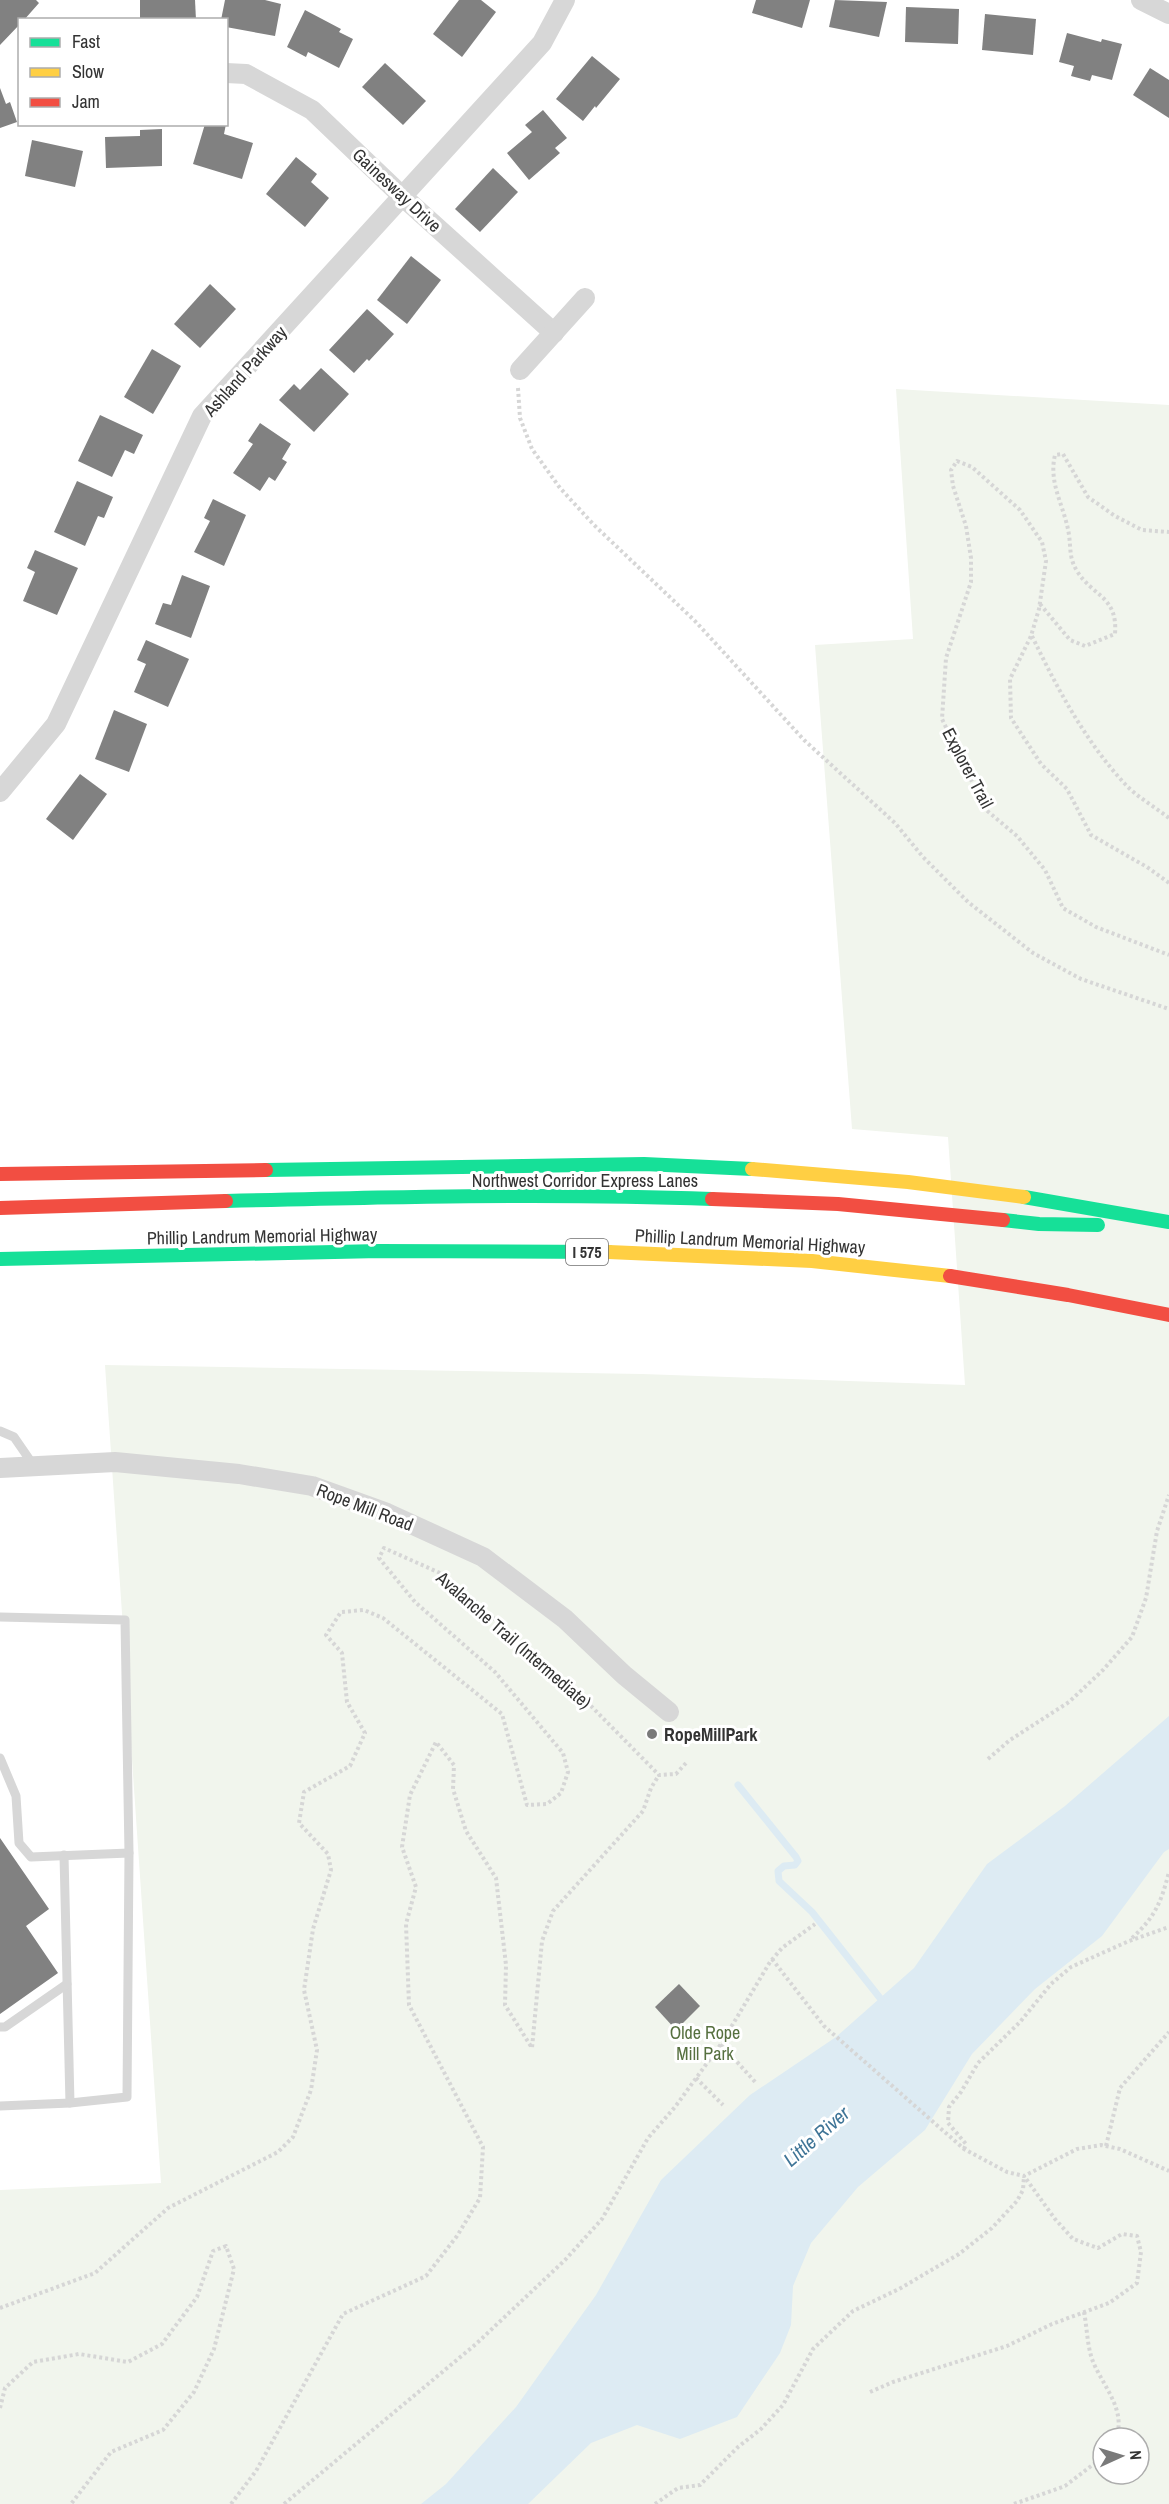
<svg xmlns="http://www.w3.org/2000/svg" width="1169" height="2504" font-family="'Archivo Narrow',sans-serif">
	<rect width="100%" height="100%" fill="#fff"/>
	<path fill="#f1f5ed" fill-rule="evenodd" d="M896 389 1169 405V2504H0V2190L161 2183 105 1365 642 1374 965 1385 948 1137 852 1129 815 645 913 639ZM1103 2438H1139V2474H1103Z"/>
	<polygon fill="#ddebf3" points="1169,1716 1169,1849 1164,1852 1102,1936 1035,1989 972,2054 925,2130 858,2187 811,2243 793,2286 791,2325 780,2353 737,2417 680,2439 637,2425 591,2443 528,2504 421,2504 446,2484 516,2407 596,2295 661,2180 750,2095 836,2037 914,1968 987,1864 1065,1806"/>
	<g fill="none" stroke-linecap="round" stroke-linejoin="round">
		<polyline stroke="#ddebf3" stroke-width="7" points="738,1785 796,1857 798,1861 795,1865 784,1866 778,1871 779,1881 812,1912 880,1998 887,2003"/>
	</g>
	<g fill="#818181">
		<polygon points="0,0 36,0 39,3 24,20 20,20 20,24 0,45"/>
		<polygon points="140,0 195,0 196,20 140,20"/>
		<polygon points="225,0 265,0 281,4 275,36 226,27 226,20 221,20"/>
		<polygon points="459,0 481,0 496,12 462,57 433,34"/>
		<polygon points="756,0 810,0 802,28 752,13"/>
		<polygon points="835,0 887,2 879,37 829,27"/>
		<polygon points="906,7 959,9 958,44 905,42"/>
		<polygon points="305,10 341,29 339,32 353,39 339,68 308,52 306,57 287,47"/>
		<polygon points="985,14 1036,19 1033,55 982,50"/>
		<polygon points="1067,33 1101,42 1102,39 1122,44 1112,80 1092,75 1090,81 1071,76 1074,66 1059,62"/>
		<polygon points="592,56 620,79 596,108 595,106 583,121 556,99"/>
		<polygon points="385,63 426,101 403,125 362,87"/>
		<polygon points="1150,68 1169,80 1169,118 1133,95"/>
		<polygon points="0,88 6,104 10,102 17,122 0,128"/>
		<polygon points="543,110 567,138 555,148 560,153 529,180 507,153 532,132 525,125"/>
		<polygon points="205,124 226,124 224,134 253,143 242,179 193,164"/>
		<polygon points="162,129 162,166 106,168 105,137 140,136 140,130"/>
		<polygon points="32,140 83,151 75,187 25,176"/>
		<polygon points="296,157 317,174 311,182 329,198 305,227 266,194"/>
		<polygon points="493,168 518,192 480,232 455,209"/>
		<polygon points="411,256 441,280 407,324 377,300"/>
		<polygon points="210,284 236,309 200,348 174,324"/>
		<polygon points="367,309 394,334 369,361 367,359 354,373 329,350"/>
		<polygon points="152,349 181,366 153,414 124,397"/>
		<polygon points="321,368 349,394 314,432 279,400 294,384 300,390"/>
		<polygon points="100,415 143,435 134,454 125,450 112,477 78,461"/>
		<polygon points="260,423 291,444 282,459 287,462 275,481 269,477 260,491 233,473 253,444 248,441"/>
		<polygon points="77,481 113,497 104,518 98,516 85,546 54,532"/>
		<polygon points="213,499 246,515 224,566 194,552 210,521 204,518"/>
		<polygon points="35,550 78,568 57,615 23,601 35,572 27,568"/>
		<polygon points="182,575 210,586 191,638 155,624 163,603 171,605"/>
		<polygon points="146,640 189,659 168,707 134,692 146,664 137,660"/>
		<polygon points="114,710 147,724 129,772 95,759"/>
		<polygon points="80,774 107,794 73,840 46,819"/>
		<polygon points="0,1838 49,1909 26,1926 58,1973 0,2014"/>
		<polygon points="679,1984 700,2006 676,2030 655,2007"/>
	</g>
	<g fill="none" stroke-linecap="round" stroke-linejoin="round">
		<g stroke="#d6d6d6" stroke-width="4" stroke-dasharray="3 3" stroke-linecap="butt">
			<polyline points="518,388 520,418 532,449 560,488 594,525 695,621 804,740 895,823 923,857 968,902 1033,953 1081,979 1169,1009"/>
			<path d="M1040 604 1070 640 1085 646 1115 634C1118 596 1093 597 1077 571 1069 558 1071 549 1069 535 1065 507 1048 484 1055 455L1063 454 1088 497 1115 516 1142 530 1169 532"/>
			<path d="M1032 636C1057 688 1085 741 1125 784 1137 797 1155 807 1169 818"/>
			<polyline points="1169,883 1147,867 1091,835 1067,789 1041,764 1011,718 1010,679 1031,636 1039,609 1046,561 1042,542 1020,510 972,467 957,461 951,470 953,486 966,526 971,558 971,582 946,658 942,719 985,809 1017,836 1045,870 1063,908 1096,927 1169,955"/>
			<polyline points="988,1759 1010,1740 1069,1702 1103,1670 1132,1637 1146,1598 1157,1531 1169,1495"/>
			<path d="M1132 1938C1156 1916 1161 1902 1169 1872"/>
			<polyline points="772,1959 824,2026 964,2149 1007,2172 1024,2176 1077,2149 1101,2145 1120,2149 1169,2171"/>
			<polyline points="721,2044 756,2083"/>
			<polyline points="696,2078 723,2105"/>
			<polyline points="1106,2146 1120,2088 1169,2032"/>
			<polyline points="964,2149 966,2144 948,2123 949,2107 961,2092 978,2063 1020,2022 1051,1984 1071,1967 1129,1941 1169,1927"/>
			<polyline points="0,2308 95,2273 168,2208 278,2152 293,2137 311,2090 317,2050 304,1990 313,1929 331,1870 328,1854 299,1823 304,1792 350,1766 365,1733 347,1702 342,1653 326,1635 341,1612 364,1610 383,1618 502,1714 527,1805 547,1804 561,1793 568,1772 563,1753 495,1672 415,1602 379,1558 384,1548 440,1573 463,1591 590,1705 659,1775 676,1774 686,1763"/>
			<path d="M1084 2312C1087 2327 1087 2344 1092 2359 1101 2384 1127 2409 1116 2438"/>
			<polyline points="870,2392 893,2382 1007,2346 1052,2324 1109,2303 1137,2283 1141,2252 1137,2236 1122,2234 1098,2248 1073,2239 1055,2219 1024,2176"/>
			<polyline points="0,2408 5,2388 33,2362 79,2354 128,2362 162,2344 197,2297 213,2251 226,2246 234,2269 214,2349 194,2392 163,2430 111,2452 71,2504"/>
			<polyline points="231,2504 256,2471 343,2314 426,2276 457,2236 480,2198 483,2147 409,2005 406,1924 416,1887 402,1847 410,1795 436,1742 454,1765 453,1789 466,1831 496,1878 506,1965 505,2005 532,2048 542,1941 553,1911 643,1811 651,1788 659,1775"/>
			<polyline points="284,2504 476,2344 565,2260 602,2219 648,2138 675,2107 721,2044 770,1962 782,1948 815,1924"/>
			<polyline points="655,2504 678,2488 700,2485 738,2447 761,2429 783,2405 813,2349 853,2311 899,2289 959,2254 992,2228 1017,2201 1023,2190 1024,2176"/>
			<polyline points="1014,2504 1065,2486 1103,2457"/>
		</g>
		<g stroke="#d7d7d7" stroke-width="9">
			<polyline points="0,1431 14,1437 34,1466"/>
			<polyline points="0,1617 125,1620 129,1853 127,2097 70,2103 0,2106"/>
			<polyline points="0,1758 16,1796 19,1843 31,1857 129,1853"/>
			<polyline points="64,1855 70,2103"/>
			<polyline points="0,2027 5,2027 67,1984"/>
		</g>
		<g stroke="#d7d7d7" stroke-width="20">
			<polyline points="1141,0 1169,14"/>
			<polyline points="226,73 246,74 312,110 402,196 554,333"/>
			<polyline points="520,370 585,298"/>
			<polyline points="0,792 56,724 202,416 542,43 565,0"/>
			<polyline points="0,1468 115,1462 239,1474 312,1486 387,1513 483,1557 565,1619 624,1675 669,1712"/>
		</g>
		<g stroke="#16e098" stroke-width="14">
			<polyline points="266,1170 644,1164 752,1169"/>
			<polyline points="1024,1197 1169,1222"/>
			<path d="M226 1201C387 1197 550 1193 712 1199"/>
			<polyline points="1003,1220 1039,1224 1098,1225"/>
			<polyline points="0,1259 380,1251 609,1252"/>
		</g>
		<g stroke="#ffcf43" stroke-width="14">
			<polyline points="752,1169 908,1182 1024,1197"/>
			<polyline points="609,1252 812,1261 950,1276"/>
		</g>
		<g stroke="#f24e42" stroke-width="14">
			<polyline points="0,1174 266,1170"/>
			<polyline points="712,1199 838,1204 1003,1220"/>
			<polyline points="0,1208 226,1201"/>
			<polyline points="950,1276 1068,1295 1169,1315"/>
		</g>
	</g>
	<circle fill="#7a7a7a" stroke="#fff" stroke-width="2" cx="652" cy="1734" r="6"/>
	<g text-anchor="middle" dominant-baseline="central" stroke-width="6" stroke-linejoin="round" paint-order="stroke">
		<rect fill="#fff" stroke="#707070" stroke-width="1.5" x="566" y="1239" width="42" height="26" rx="4.5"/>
		<g font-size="16" font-weight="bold" fill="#333">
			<text x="587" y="1252">I 575</text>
		</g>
		<g font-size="18" fill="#333" stroke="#fff">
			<text transform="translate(397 190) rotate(43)">Gainesway Drive</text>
			<text transform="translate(245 371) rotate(-48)">Ashland Parkway</text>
			<text transform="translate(968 768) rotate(62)">Explorer Trail</text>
			<text x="585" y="1180">Northwest Corridor Express Lanes</text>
			<text transform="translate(262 1236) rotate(-1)">Phillip Landrum Memorial Highway</text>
			<text transform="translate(750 1241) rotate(3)">Phillip Landrum Memorial Highway</text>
			<text transform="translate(365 1507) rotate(21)">Rope Mill Road</text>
			<text transform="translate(514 1640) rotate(41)">Avalanche Trail (Intermediate)</text>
		</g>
		<g font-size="18" font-weight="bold" fill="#333" stroke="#fff" text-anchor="start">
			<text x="664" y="1734">RopeMillPark</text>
		</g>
		<g font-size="18" fill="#56703f" stroke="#fff">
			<text x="705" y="2032">Olde Rope<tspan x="705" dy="21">Mill Park</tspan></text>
		</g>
		<g font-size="20" font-style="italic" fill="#3f7597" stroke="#fff">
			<text transform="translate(816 2136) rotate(-41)">Little River</text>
		</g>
	</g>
	<rect x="18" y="18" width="210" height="108" fill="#ffffff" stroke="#adadad" stroke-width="1.5"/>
	<rect x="30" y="38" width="30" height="9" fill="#16e098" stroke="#adadad" stroke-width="1.5"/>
	<text x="72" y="48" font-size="18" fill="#333333">Fast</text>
	<rect x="30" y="68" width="30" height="9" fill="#ffcf43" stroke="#adadad" stroke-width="1.5"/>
	<text x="72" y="78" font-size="18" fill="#333333">Slow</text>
	<rect x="30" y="98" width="30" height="9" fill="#f24e42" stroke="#adadad" stroke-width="1.5"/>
	<text x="72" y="108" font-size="18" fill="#333333">Jam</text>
	<g transform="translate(1121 2456) rotate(86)"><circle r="28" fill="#ffffff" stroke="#adadad" stroke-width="1.5"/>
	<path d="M0-4.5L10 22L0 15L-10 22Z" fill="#7a7a7a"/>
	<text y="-9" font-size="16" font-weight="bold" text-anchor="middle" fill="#333333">N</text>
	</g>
</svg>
